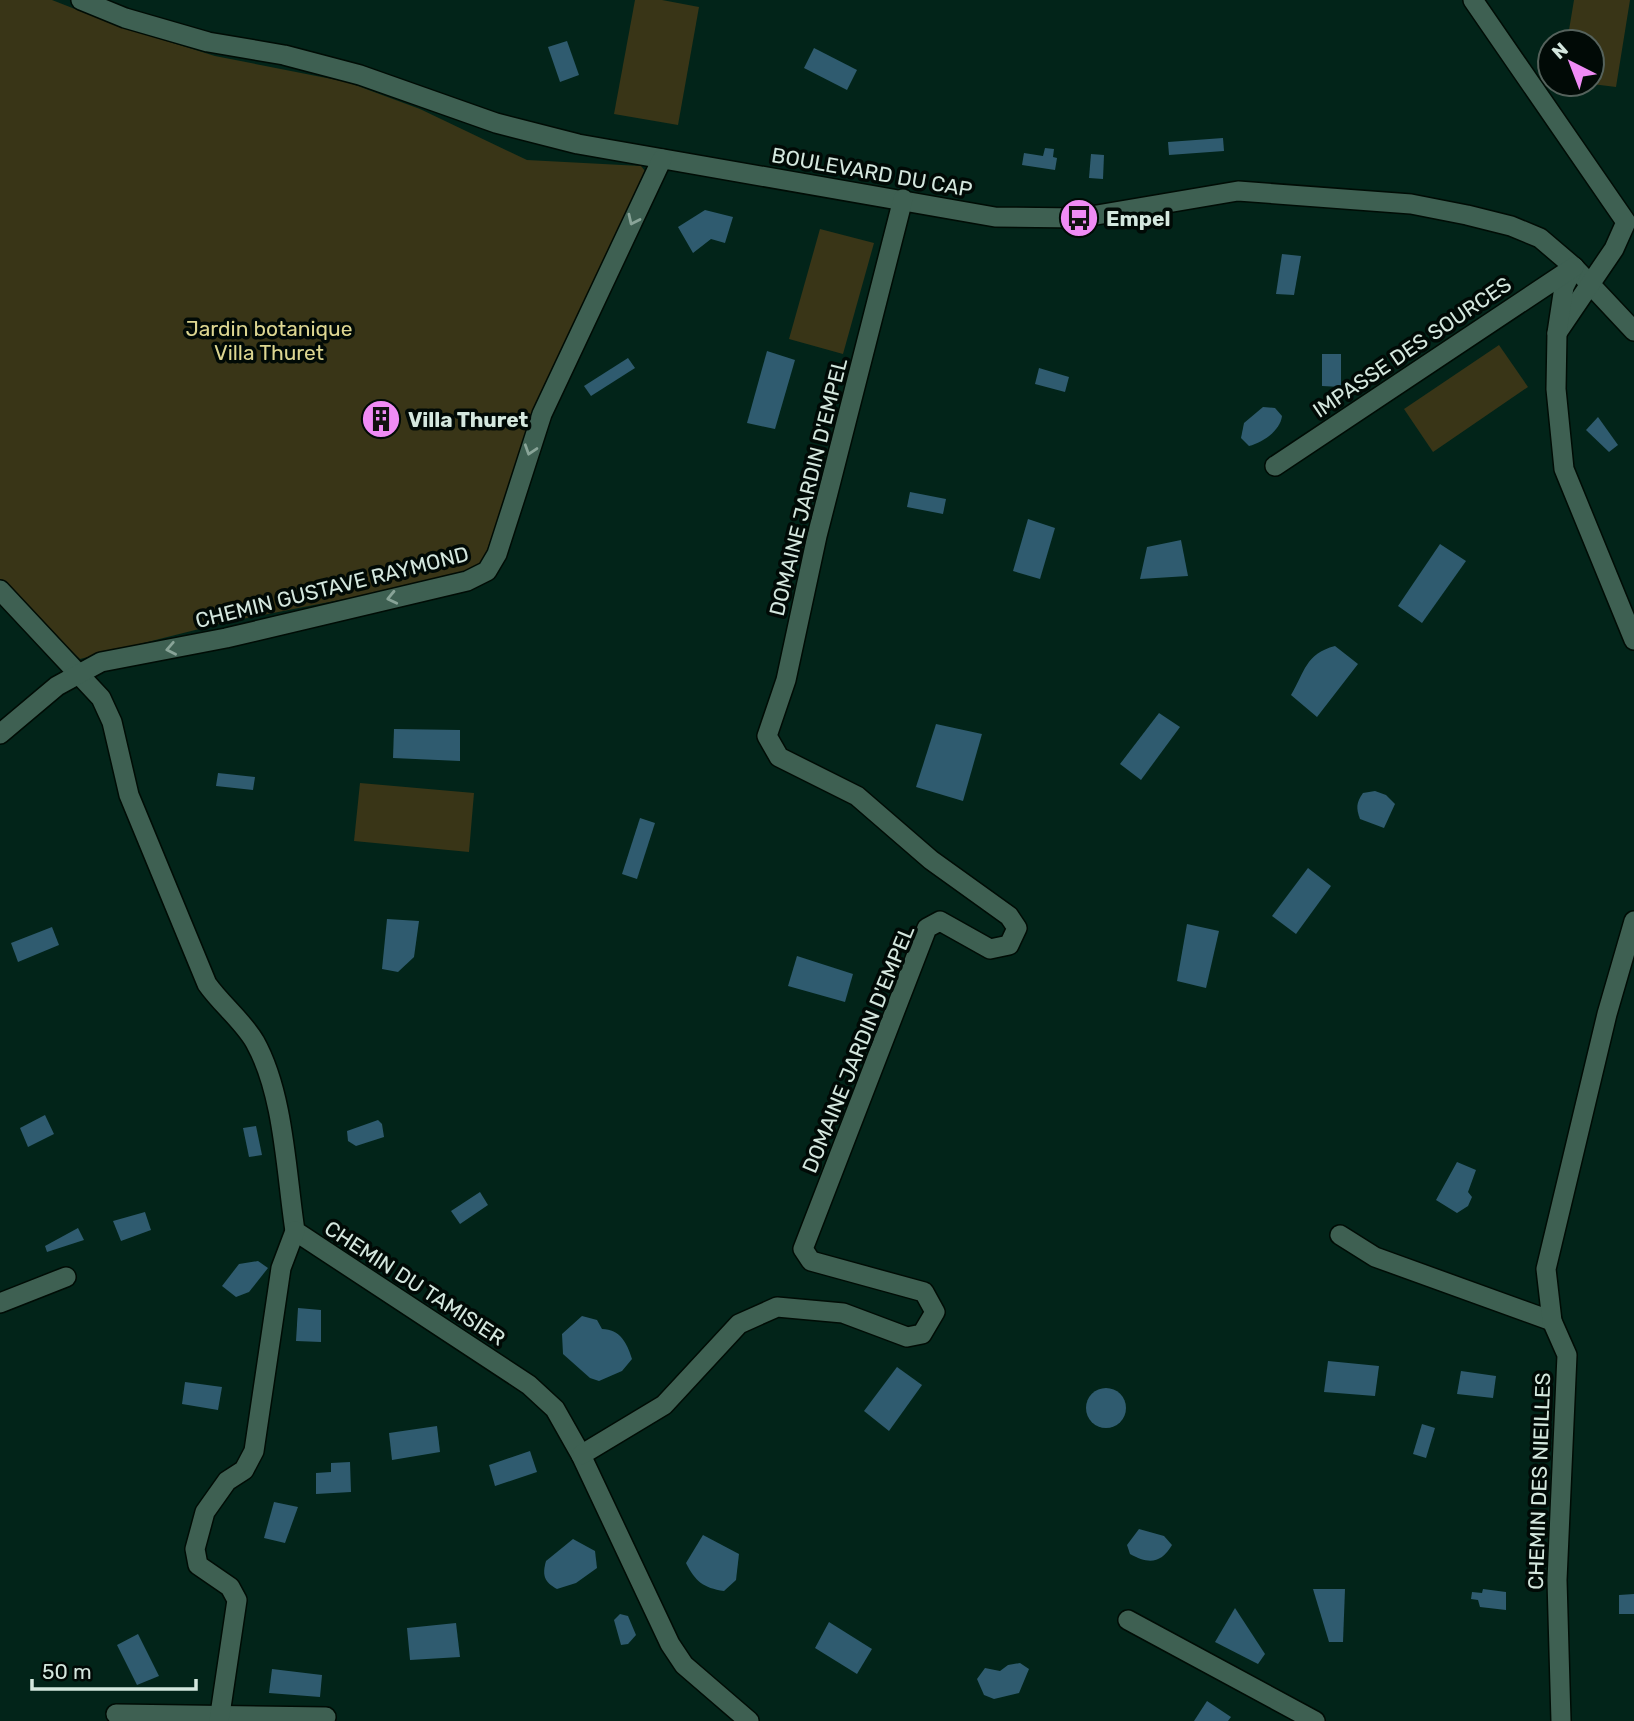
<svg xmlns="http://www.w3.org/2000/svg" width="1634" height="1721" font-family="Rubik,sans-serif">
	<rect width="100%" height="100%" fill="#022419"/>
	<g fill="#393517">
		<polygon points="0,0 52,0 121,27 215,56 347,82 420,109 527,160 641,166 645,171 523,445 483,562 462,576 227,622 80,659 0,584"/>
		<polygon points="635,0 662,0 699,7 678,125 614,114"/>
		<polygon points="1574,0 1630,0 1616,87 1592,84 1592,42 1567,42"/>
		<polygon points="820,229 874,243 843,354 789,339"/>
		<polygon points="1499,345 1528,387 1433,452 1404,409"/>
		<polygon points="360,783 474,793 469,852 354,841"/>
	</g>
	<g fill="#2f5b6f">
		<polygon points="567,41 579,75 560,82 548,47"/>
		<polygon points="814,48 857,70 847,90 804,68"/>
		<polygon points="1223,138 1224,151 1169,155 1168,142"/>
		<polygon points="1045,148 1054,149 1053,157 1057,158 1055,170 1022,165 1024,153 1043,156"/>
		<polygon points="1091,154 1104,155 1103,179 1089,178"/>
		<polygon points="705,210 733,217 725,243 711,239 693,253 678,227"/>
		<polygon points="1282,254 1301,256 1294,295 1276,294"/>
		<polygon points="767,351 795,360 775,429 747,423"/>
		<polygon points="1322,354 1341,354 1341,387 1322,386"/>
		<polygon points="628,358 635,368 591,396 584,386"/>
		<polygon points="1039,368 1069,377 1065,392 1035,384"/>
		<path d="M1263 407 1275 408 1282 416C1280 431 1263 442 1249 446L1241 438 1244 423Z"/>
		<polygon points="1598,417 1618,445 1609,452 1586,430"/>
		<polygon points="910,492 946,499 943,514 907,507"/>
		<polygon points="1028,519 1055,528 1040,579 1013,571"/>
		<polygon points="1181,540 1188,576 1140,579 1147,547"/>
		<polygon points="1440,544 1466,561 1422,623 1398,606"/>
		<path d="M1335 646 1358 664 1317 717 1291 695C1305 672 1305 654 1335 646Z"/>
		<polygon points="1159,713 1180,727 1141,780 1120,764"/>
		<polygon points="936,724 982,734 963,801 916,787"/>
		<polygon points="394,729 460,730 460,761 393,758"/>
		<polygon points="218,773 255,777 253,790 216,786"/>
		<path d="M1375 791 1386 795 1395 804 1384 828 1360 819C1356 808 1356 803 1363 793Z"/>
		<polygon points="640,818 655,823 637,879 622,874"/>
		<polygon points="1308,868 1331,886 1296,934 1272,916"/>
		<polygon points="387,919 419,921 414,957 398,972 382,969"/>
		<polygon points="1187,924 1219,931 1206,988 1177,981"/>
		<polygon points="52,927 59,945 18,962 11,943"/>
		<polygon points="797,956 853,974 845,1002 788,986"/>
		<polygon points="45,1115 54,1134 28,1147 20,1128"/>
		<polygon points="378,1120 382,1124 384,1137 356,1146 348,1141 347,1131"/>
		<polygon points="256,1126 262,1155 249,1157 243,1128"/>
		<polygon points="1457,1162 1476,1170 1468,1192 1472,1197 1468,1206 1457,1213 1436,1200"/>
		<polygon points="480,1192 488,1205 460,1224 451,1211"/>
		<polygon points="145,1212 151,1230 121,1241 113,1221"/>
		<polygon points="78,1228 84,1240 47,1252 45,1246"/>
		<polygon points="258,1261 268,1268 249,1292 236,1297 222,1286 239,1264"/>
		<polygon points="298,1308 321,1310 321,1342 296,1341"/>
		<path d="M582 1316 597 1320 602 1329C620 1329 627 1343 632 1359L622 1371 599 1381 590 1378 563 1354 562 1334Z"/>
		<polygon points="1328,1361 1379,1366 1375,1396 1324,1392"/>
		<polygon points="897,1367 922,1385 889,1431 864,1411"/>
		<polygon points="1461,1371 1496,1376 1493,1398 1457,1394"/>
		<polygon points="185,1382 222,1387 218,1410 182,1404"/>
		<circle cx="1106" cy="1408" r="20"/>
		<polygon points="1422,1424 1435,1428 1426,1458 1413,1454"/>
		<polygon points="437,1426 440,1452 392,1460 389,1433"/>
		<polygon points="530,1451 537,1472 495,1486 489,1465"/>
		<polygon points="350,1462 351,1492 316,1494 316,1473 331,1472 331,1463"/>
		<polygon points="274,1502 298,1507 285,1543 264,1538"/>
		<path d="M1139 1529 1164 1536 1172 1545C1161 1564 1148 1564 1130 1554L1127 1545Z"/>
		<path d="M703 1535 739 1554 736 1580 724 1591C703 1588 695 1581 686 1563Z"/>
		<path d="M573 1539 595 1551 597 1568 576 1583 557 1589C544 1582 542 1575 546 1561Z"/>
		<polygon points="1313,1589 1345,1589 1343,1642 1329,1642"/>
		<polygon points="1483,1589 1506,1592 1506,1610 1480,1607 1478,1600 1471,1599 1472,1592 1482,1593"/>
		<polygon points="1634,1594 1634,1614 1619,1614 1619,1595"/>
		<polygon points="1235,1608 1265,1654 1258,1664 1215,1642"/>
		<polygon points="620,1614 628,1616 636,1635 628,1644 621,1645 614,1620"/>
		<polygon points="829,1622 872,1649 857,1674 815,1648"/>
		<polygon points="456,1623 460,1657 410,1660 407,1628"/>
		<polygon points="138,1634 159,1676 137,1685 117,1645"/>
		<polygon points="1020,1663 1029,1669 1019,1693 994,1699 984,1695 977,1679 985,1668 1000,1671 1008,1665"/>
		<polygon points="272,1669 322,1675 320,1697 269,1693"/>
		<polygon points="1207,1701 1231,1717 1228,1721 1194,1721"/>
	</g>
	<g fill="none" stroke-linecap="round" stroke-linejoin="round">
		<g stroke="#000c05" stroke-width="22">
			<g id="minor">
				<polyline points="81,0 125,18 208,42 284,55 360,75 496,123 578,144 995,217 1079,218 1238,191 1411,204 1467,215 1511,226 1540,238 1574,267 1634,331"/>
				<polyline points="1473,0 1626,222 1614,249 1557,333"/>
				<polyline points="1574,267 1564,287 1557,333 1556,389 1564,469 1634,640"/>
				<polyline points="1275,466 1574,267"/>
				<path d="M0 590 101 698 112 722 129 795 207 984C221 1004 243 1021 255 1042 284 1094 286 1172 295 1231L529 1385 555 1409 581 1455 670 1644 684 1665 749 1721"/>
				<polyline points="0,734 57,686 101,662 226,638 467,581 487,571 497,554 542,414 662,159"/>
				<polyline points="1340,1235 1375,1257 1552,1321"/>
				<polyline points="0,1303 66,1277"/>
				<polyline points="581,1455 664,1405 739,1324 777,1307 843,1313 907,1337 922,1334 935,1312 924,1292 811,1261 803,1249 927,928 940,921 990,949 1009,945 1017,928 1009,916 931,860 857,796 779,757 767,736 786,680 817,536 903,199"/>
				<polyline points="1128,1620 1315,1721"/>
				<polyline points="116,1714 326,1717"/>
				<polyline points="219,1721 237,1600 230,1587 198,1565 195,1549 205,1512 227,1481 244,1470 254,1451 281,1268 295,1231"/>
				<polyline points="1561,1721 1557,1580 1567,1355 1552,1321 1546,1269 1607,1014 1634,921"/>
			</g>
		</g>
		<use href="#minor" stroke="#3e6052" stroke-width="19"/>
	</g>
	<defs><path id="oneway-chevron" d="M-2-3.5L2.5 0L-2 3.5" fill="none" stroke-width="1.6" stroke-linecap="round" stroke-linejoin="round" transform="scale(1.75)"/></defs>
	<g stroke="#89a498">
		<use href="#oneway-chevron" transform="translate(633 220) rotate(115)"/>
		<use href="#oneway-chevron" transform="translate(530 450) rotate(108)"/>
		<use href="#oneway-chevron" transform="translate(392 598) rotate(167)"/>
		<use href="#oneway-chevron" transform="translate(171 649) rotate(169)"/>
	</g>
	<defs>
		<g id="bus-disc" transform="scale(2.0125)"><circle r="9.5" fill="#f08bf5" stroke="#010a06"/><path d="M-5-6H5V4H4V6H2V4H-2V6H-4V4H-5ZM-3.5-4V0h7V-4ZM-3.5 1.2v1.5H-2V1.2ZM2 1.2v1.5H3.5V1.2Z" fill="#111"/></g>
		<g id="building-disc" transform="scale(2.0125)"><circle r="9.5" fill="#f08bf5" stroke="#010a06"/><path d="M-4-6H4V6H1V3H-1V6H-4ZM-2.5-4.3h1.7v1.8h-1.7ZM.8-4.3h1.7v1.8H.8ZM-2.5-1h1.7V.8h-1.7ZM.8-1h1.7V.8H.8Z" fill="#111"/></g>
	</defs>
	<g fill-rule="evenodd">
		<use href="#bus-disc" x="1079" y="218"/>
		<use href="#building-disc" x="381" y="419"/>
	</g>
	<g text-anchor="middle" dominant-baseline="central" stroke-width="7" stroke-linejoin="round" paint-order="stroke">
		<g font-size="21" fill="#d4e7de" stroke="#010a06">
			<text transform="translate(872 172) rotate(10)">BOULEVARD DU CAP</text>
			<text transform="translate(1412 347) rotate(-34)">IMPASSE DES SOURCES</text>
			<text transform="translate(808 487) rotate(-76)">DOMAINE JARDIN D'EMPEL</text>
			<text transform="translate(332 587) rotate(-14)">CHEMIN GUSTAVE RAYMOND</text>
			<text transform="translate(858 1049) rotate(-68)">DOMAINE JARDIN D'EMPEL</text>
			<text transform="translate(415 1283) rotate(33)">CHEMIN DU TAMISIER</text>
			<text transform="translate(1539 1481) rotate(-88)">CHEMIN DES NIEILLES</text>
		</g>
		<g font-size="21" font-weight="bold" fill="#d4e7de" stroke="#010a06" text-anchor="start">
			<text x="1106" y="218">Empel</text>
			<text x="408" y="419">Villa Thuret</text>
		</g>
		<g font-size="21" fill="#ddd691" stroke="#010a06">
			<text x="269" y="328">Jardin botanique<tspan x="269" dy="24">Villa Thuret</tspan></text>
		</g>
	</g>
	<g transform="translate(1571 63) rotate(318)"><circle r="33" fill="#010a06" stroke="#55625c" stroke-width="2"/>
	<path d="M0-5L12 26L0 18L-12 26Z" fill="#f08bf5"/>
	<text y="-10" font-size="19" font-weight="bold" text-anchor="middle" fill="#d4e7de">N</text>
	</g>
	<path d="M32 1679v10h164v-10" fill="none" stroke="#d4e7de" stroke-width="3.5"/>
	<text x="42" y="1679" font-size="21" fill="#d4e7de" stroke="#010a06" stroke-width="5" paint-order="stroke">50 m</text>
</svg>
